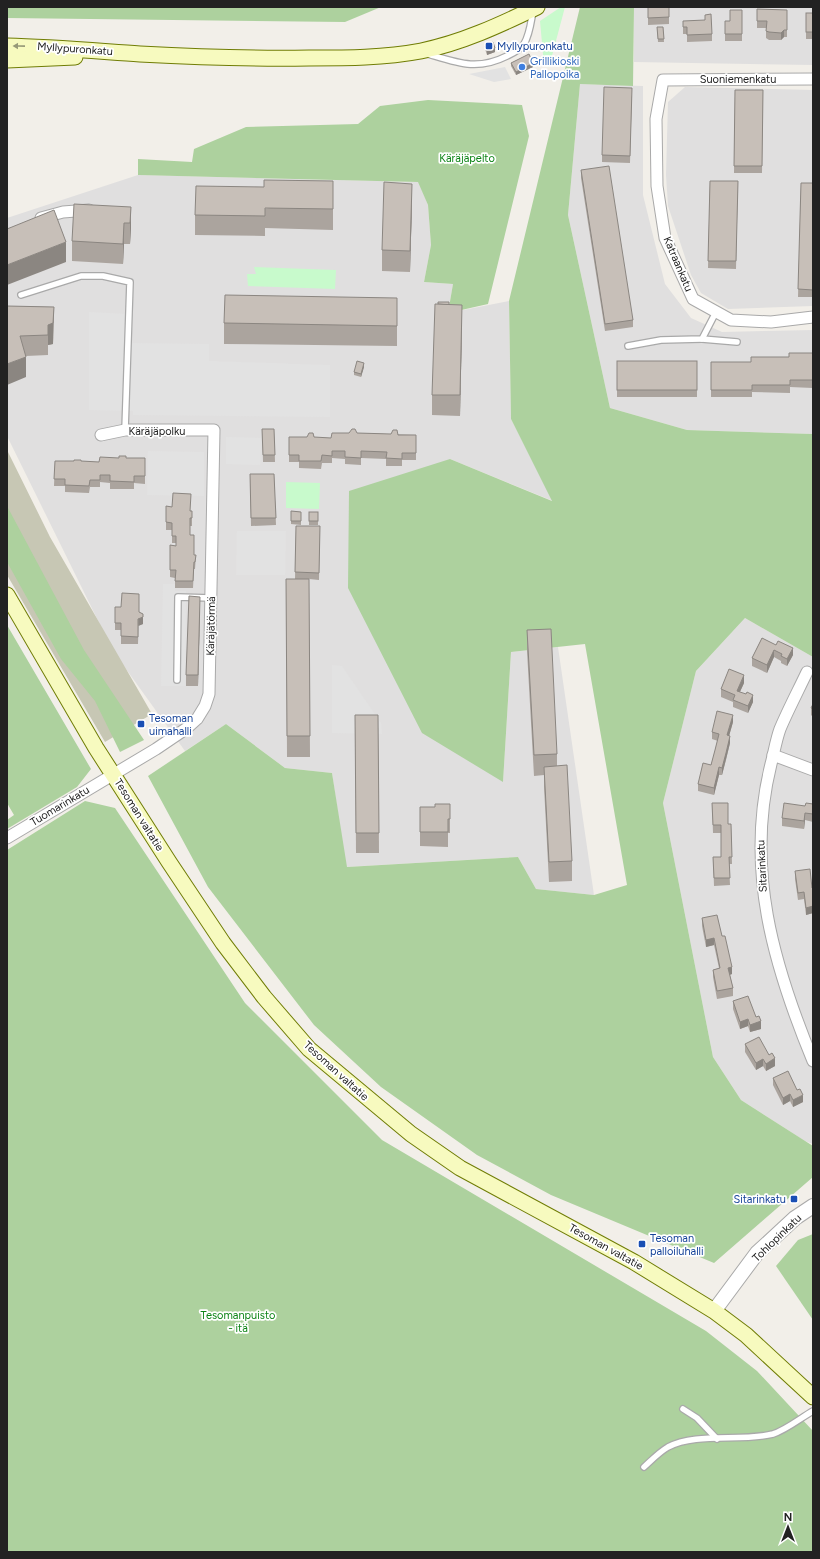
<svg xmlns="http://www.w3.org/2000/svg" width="820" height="1559" font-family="Figtree,sans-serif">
	<rect width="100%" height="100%" fill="#f2efe9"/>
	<g fill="#e0dfdf">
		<polygon points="634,7 813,7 813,65 634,62"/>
		<polygon points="580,84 643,86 643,195 665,284 691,318 722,332 813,330 813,434 687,430 610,408 568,215"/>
		<polygon points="685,87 813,90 813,306 728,309 701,293 691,275 668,206 666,175 668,102"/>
		<polygon points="138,175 419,182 428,205 431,245 424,282 453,284 448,313 509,301 511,419 553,501 450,459 503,782 511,652 558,647 594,895 536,889 518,857 346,867 332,773 285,768 226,724 185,751 113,651 7,436 7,218"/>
		<polygon points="745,618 813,657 813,1144 805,1141 741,1100 713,1057 663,803 696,671"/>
	</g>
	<polygon fill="#c7c7b4" points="7,450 50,537 152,714 105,742 7,575"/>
	<g fill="#add19e">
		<polygon points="7,7 381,7 345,22 7,18"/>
		<polygon points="580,7 634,7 633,86 580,84 568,215 610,408 687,430 813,434 813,657 745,618 696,671 663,803 713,1057 741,1100 813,1146 813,1177 714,1263 551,1195 477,1155 381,1087 314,1025 208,887 148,776 226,724 285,768 332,773 347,867 518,857 536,889 594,895 627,885 585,644 511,652 503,782 422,733 348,588 349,491 450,459 552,501 511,419 509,301"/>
		<polygon points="428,100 522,105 529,136 488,304 448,313 453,284 424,282 431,245 428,205 418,182 138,175 138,159 192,162 194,149 246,127 358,124 380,106"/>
		<polygon points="7,506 84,650 144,740 120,752 95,701 61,659 7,562"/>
		<polygon points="7,625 91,769 77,787 7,829 7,820 14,815 7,803"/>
		<polygon points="85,801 115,808 245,1003 382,1140 706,1331 757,1371 813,1431 813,1552 7,1552 7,850"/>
		<polygon points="813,1234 813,1320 776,1266 798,1240"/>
	</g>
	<g fill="#c8facc">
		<polygon points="561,7 565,7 549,67 544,65 540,21"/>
		<polygon points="254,267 336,270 335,289 248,286 247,274 256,274"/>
		<polygon points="286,482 320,483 319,509 286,508"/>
	</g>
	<g fill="#e2e2e2">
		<polygon points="505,67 511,79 494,82 469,74"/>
		<polygon points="89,312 127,314 127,343 209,344 209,361 330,365 330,417 133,415 133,411 89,410"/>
		<polygon points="226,437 261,438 260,465 226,464"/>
		<polygon points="148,451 204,452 204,496 147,495"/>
		<polygon points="237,531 286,531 285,575 236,575"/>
		<polygon points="163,584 175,584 175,591 186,591 185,686 161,686"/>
		<polygon points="332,665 342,666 381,723 382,734 332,733"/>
	</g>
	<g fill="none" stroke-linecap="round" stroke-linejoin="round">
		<g stroke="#a9a9a9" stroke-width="8">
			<g id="service">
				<path d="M428 54C458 63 477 71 507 56 513 53 520 50 524 44 530 34 531 21 533 11"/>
				<polyline points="21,295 81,276 103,276 130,282 125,430"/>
				<polyline points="702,339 737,342"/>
				<polyline points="628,346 661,340 702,339 716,312"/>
				<polyline points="177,680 178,597 211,598"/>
				<polyline points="683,1409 697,1418 717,1439"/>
				<path d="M644 1467C652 1460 658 1453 668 1447 696 1432 741 1442 773 1434 786 1430 802 1417 813 1411"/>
			</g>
		</g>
		<g stroke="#a9a9a9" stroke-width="13">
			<g id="minor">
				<polyline points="813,79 663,80 656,119 657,186 665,238 693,299 731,320 771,322 813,317"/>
				<polyline points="41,218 63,212 89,210"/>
				<path d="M807 672C798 691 788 710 780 729 776 740 774 753 771 764 745 868 773 964 813 1061"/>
				<polyline points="773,755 813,770"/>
				<polyline points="7,838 156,749 187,728 197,719 205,706 209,694 214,430 125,430 101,435"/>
			</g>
		</g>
		<g stroke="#a9a9a9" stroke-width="16">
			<polyline id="tertiary" points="714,1311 757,1253 795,1218 813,1206"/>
		</g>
		<g stroke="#707d05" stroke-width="17">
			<g id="secondary">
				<path d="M7 46C51 47 96 51 140 54 196 57 253 59 309 58 347 58 384 58 421 51 461 43 500 25 537 7"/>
				<polyline points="7,60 75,57"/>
				<polyline points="7,595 96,748 169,862 223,943 264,997 309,1049 411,1134 460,1168 634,1262 714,1311 746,1335 813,1397"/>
			</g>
		</g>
		<use href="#service" stroke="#fff" stroke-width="5.5"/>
		<use href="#minor" stroke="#fff" stroke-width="11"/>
		<use href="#tertiary" stroke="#fff" stroke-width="14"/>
		<use href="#secondary" stroke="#f7fabf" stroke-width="15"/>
	</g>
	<g fill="#aba49e">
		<polygon points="648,7 669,17 669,24 648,25"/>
		<polygon points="757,9 787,10 787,37 784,37 781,40 769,40 766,38 766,28 757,28"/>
		<polygon points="742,10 742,41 725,41 725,21 730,21"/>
		<rect x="806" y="13" width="7" height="26"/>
		<polygon points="683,21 712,34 712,41 687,42 687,34 683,34"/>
		<polygon points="657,27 663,27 664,42 658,42"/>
		<polygon points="485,46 495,52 487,55 485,49"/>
		<polygon points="511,63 533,67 516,75 511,66"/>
		<polygon points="735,90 763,90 762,173 734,173"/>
		<polygon points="632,95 630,163 602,162 602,155"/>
		<polygon points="581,170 633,320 633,327 605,331 581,178"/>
		<polygon points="710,181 738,181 736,269 708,268"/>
		<polygon points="801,183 813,183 813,297 798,297"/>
		<polygon points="333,202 333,230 265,228 265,236 195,235 195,215"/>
		<polygon points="412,204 410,272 382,271 382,250"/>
		<polygon points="131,207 131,228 130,244 124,244 123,264 72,261 72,241"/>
		<polygon points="397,298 397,346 224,344 224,323"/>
		<polygon points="449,305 462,326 460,416 432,415 432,395"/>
		<polygon points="7,306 54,307 53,344 48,345 48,355 26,356 26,377"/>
		<polygon points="813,353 813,388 790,387 790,393 752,392 752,397 711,397 711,362 751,362 789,357"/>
		<rect x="617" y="361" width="80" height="36"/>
		<polygon points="364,367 361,377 354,375 354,372"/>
		<polygon points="262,429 274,429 275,462 263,462"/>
		<polygon points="357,433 416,435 416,460 402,460 402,466 386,466 386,459 361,458 361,465 345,464 345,459 332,458 332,463 322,463 321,469 299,468 299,462 289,462 289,437 331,438"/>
		<polygon points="126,458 145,458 145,484 134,483 134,489 110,489 110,483 100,482 100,487 90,487 89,493 65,492 65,486 54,486 55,461 99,462"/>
		<polygon points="250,474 274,474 276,525 251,526"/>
		<polygon points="166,506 172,507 192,511 192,526 190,526 190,535 194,555 196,555 195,569 194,569 193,588 175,588 175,578 170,577 170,545 176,546 176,543 172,543 172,530 166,530"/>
		<polygon points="291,511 301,512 301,525 291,524"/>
		<rect x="309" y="512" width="9" height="13"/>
		<polygon points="296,526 320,526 319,580 309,579 310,757 287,757 286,579 306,579 295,579"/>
		<polygon points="115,607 139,612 143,614 143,624 138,626 138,644 121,644 121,630 115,630"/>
		<polygon points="200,608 198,686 186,686 186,675"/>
		<polygon points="527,630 557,754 557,766 572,861 572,881 549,882 544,787 544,775 534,776 527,651"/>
		<polygon points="762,638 793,655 787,666 781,663 781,661 774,657 767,673 752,666 752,658"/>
		<polygon points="744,683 740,692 753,702 748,713 733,707 733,702 721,697 721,689"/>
		<polygon points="813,704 813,717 811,715 811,708"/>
		<polygon points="355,715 378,715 379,853 356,853"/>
		<polygon points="733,722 729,736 730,743 726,760 722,775 719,775 714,795 698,791 698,784 711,765 718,741 712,739 712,732"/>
		<polygon points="712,803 728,824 731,824 732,864 729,864 730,885 714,886 713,857 721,857 721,833 713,833"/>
		<polygon points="450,804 450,833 448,833 448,847 420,846 420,807 435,807"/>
		<polygon points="813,804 813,822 805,820 804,829 782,826 782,818 805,806"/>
		<polygon points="795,871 813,888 813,913 806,915 804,899 798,900 795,879"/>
		<polygon points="702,918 722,936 732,974 730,975 733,988 733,996 717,999 713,977 713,970 719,968 714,945 706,947 702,926"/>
		<polygon points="733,1001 756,1017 761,1029 750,1032 748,1026 740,1029 733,1009"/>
		<polygon points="745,1044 769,1055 775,1066 766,1071 763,1066 756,1070 745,1052"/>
		<polygon points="773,1078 803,1102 793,1107 790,1101 783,1105 773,1085"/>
	</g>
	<g fill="#8b8681">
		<polygon points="784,30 784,37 781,40 781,33"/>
		<polygon points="495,48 495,52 487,55 487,51"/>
		<polygon points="533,63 533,67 516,75 516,72"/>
		<polygon points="412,184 412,204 410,272 410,251"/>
		<polygon points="131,207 131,228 130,244 130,223"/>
		<polygon points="124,223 124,244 123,264 123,244"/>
		<polygon points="66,242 66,262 7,285 7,265"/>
		<polygon points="462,305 462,326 460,416 460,395"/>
		<polygon points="54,307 53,344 48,345 48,325"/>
		<polygon points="26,357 26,377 7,385 7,364"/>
		<polygon points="364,363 364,367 361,377 361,374"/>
		<polygon points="139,594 139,619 143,617 143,624 138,626 138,644"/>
		<polygon points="200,597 200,608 198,686 198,675"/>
		<polygon points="793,648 793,655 787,666 787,659"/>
		<polygon points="774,650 774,657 767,673 767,665"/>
		<polygon points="744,675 744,683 737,698 737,691"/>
		<polygon points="753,695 753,702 748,713 748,706"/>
		<polygon points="733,715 733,722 727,743 727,735"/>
		<polygon points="730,736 730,743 722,775 722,768"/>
		<polygon points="719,767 719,775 714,795 714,788"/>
		<polygon points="805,813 805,820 804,829 804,821"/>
		<polygon points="813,906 813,913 806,915 806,908"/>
		<polygon points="714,938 714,945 706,947 706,940"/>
		<polygon points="732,967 732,974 728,975 728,968"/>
		<polygon points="748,1019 748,1026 740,1029 740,1022"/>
		<polygon points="761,1021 761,1029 750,1032 750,1025"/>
		<polygon points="775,1058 775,1066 766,1071 766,1064"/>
		<polygon points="763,1059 763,1066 756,1070 756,1063"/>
		<polygon points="790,1094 790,1101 783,1105 783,1098"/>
		<polygon points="803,1095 803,1102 793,1107 793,1100"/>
	</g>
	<g fill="#c7bfb8" stroke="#8b8681">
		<polygon points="648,7 669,7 669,17 648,18"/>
		<polygon points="757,9 787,10 787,30 784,30 781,33 769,32 766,31 767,21 757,21"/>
		<polygon points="730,10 742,10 742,34 725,34 725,21 730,21"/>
		<rect x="806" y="13" width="7" height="19"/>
		<polygon points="711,14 712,34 687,35 687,27 683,27 683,21 705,20 705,15"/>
		<polygon points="657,27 663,27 664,39 658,39"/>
		<polygon points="493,42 495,48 487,51 485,46"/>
		<polygon points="529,54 533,63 516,72 511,63"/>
		<polygon points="604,87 632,88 630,156 602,155"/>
		<polygon points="735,90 763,90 762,166 734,166"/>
		<polygon points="609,166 633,320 605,324 581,170"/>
		<polygon points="264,180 333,181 333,209 265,208 265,216 195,215 196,186 264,187"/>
		<polygon points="710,181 738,181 736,261 708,261"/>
		<polygon points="384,182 412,184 410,251 382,250"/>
		<polygon points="801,183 813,183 813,290 798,289"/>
		<polygon points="74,204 131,207 130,223 124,223 123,244 72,241"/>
		<polygon points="54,210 66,242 7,265 7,229"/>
		<polygon points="225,295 397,298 397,326 224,323"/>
		<polygon points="438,302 449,302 449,305 438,304"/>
		<polygon points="435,304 462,305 460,395 432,395"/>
		<polygon points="7,306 54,307 53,323 48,325 48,335 20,336 26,357 7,364"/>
		<polygon points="789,353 813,353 813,380 790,380 790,385 752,385 752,390 711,390 711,362 751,362 751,357 789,357"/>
		<polygon points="357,361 364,363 361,374 354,372"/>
		<rect x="617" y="361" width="80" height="29"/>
		<polygon points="262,429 274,429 275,455 263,455"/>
		<polygon points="352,429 355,429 357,433 391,434 393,430 397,430 398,435 416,435 416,453 402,453 402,459 386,458 387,452 361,451 361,458 345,457 345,451 332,451 332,456 322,455 321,461 299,461 299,455 289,455 289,437 307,437 309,433 313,433 314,437 331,438 332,433 349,433"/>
		<polygon points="119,456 126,456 126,458 145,458 145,476 134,476 134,482 110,481 110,475 100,475 100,480 90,480 89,486 65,485 65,479 54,479 55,461 74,461 74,460 81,460 81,461 99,462 100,457 119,458"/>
		<polygon points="250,474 274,474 276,518 251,518"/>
		<polygon points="173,493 191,494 190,511 192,511 192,518 190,518 190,535 194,535 194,555 196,555 195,562 194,562 193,581 175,581 176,570 170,570 170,545 176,546 176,536 172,536 172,523 166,522 166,506 172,507"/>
		<polygon points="291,511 301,512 301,521 291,521"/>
		<rect x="309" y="512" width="9" height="9"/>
		<polygon points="296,526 320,526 319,573 295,572"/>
		<polygon points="286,579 309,579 310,736 287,736"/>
		<polygon points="122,593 139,594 139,612 143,614 143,617 138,619 138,637 121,636 121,623 115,623 115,607 121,607"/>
		<polygon points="189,596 200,597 198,675 186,675"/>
		<polygon points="551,629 557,754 534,755 527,630"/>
		<polygon points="762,638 776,645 778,641 793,648 787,659 781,656 782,654 774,650 767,665 752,658"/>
		<polygon points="729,669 744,675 737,691 746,694 747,692 753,695 748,706 733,700 735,695 721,689"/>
		<polygon points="813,704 813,709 811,708"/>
		<polygon points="717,711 733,715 727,735 730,736 726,753 722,768 719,767 714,788 698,784 703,763 711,765 715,750 719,734 712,732"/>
		<polygon points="355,715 378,715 379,833 356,833"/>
		<polygon points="567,765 572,861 549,862 544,767"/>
		<polygon points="712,803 728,803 728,824 731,824 732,857 729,857 730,878 714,878 713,857 721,857 721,825 713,825"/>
		<polygon points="784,803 805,806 806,803 813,804 813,814 805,813 804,821 782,818"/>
		<polygon points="435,804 450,804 450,819 448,819 448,832 420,832 420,807 435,807"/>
		<polygon points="810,869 812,888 813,888 813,906 806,908 804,892 798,893 795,871"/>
		<polygon points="717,915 722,936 725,936 732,967 728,968 733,988 717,991 713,970 720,968 714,938 706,940 702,918"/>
		<polygon points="748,996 756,1017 759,1016 761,1021 750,1025 748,1019 740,1022 733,1001"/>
		<polygon points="759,1037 769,1055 772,1053 775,1058 766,1064 763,1059 756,1063 745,1044"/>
		<polygon points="788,1071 797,1090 800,1089 803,1095 793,1100 790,1094 783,1098 773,1078"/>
	</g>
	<defs><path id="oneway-solid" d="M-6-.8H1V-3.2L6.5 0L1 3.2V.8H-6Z"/></defs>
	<use fill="#979978" href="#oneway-solid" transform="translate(19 46) rotate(-179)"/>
	<g fill="#1a4fb4" stroke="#fff" stroke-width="1.5">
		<rect x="485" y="42" width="8" height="8" rx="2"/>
		<rect x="137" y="720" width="8" height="8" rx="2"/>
		<rect x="790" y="1195" width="8" height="8" rx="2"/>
		<rect x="638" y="1240" width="8" height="8" rx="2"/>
	</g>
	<circle fill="#3f7fe0" stroke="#fff" stroke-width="1.5" cx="522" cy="67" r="4"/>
	<g text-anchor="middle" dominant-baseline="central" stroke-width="3.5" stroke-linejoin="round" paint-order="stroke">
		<g font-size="11" fill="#164399" stroke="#fff" text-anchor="start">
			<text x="497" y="46">Myllypuronkatu</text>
			<text x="149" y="718">Tesoman<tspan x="149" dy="13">uimahalli</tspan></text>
			<text x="786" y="1199" text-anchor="end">Sitarinkatu</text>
			<text x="650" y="1238">Tesoman<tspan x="650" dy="13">palloiluhalli</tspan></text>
		</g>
		<g font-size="11" fill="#222" stroke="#fff">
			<text transform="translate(75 49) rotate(4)">Myllypuronkatu</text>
			<text x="738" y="79">Suoniemenkatu</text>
			<text transform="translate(678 264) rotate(67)">Katraankatu</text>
			<text x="157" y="431">Käräjäpolku</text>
			<text transform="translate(211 626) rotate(-89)">Käräjätörmä</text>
			<text transform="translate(60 806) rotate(-31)">Tuomarinkatu</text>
			<text transform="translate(139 815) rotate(58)">Tesoman valtatie</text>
			<text transform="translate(762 866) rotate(-93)">Sitarinkatu</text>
			<text transform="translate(336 1071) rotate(42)">Tesoman valtatie</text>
			<text transform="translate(777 1238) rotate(-44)">Tohlopinkatu</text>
			<text transform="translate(606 1247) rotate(29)">Tesoman valtatie</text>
		</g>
		<g font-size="11" fill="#366cbe" stroke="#fff" text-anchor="start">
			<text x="530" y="61">Grillikioski<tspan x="530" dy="13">Pallopoika</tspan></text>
		</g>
		<g font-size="11" fill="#0c8416" stroke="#fff">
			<text x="467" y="158">Käräjäpelto</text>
			<text x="238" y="1315">Tesomanpuisto<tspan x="238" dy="13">- itä</tspan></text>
		</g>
	</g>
	<rect width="820" height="1559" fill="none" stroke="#222222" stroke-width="16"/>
	<g transform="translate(788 1527)" stroke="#ffffff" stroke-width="3" paint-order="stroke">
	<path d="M0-3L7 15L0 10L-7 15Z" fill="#222222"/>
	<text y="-6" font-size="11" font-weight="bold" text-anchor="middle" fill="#222222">N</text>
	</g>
</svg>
